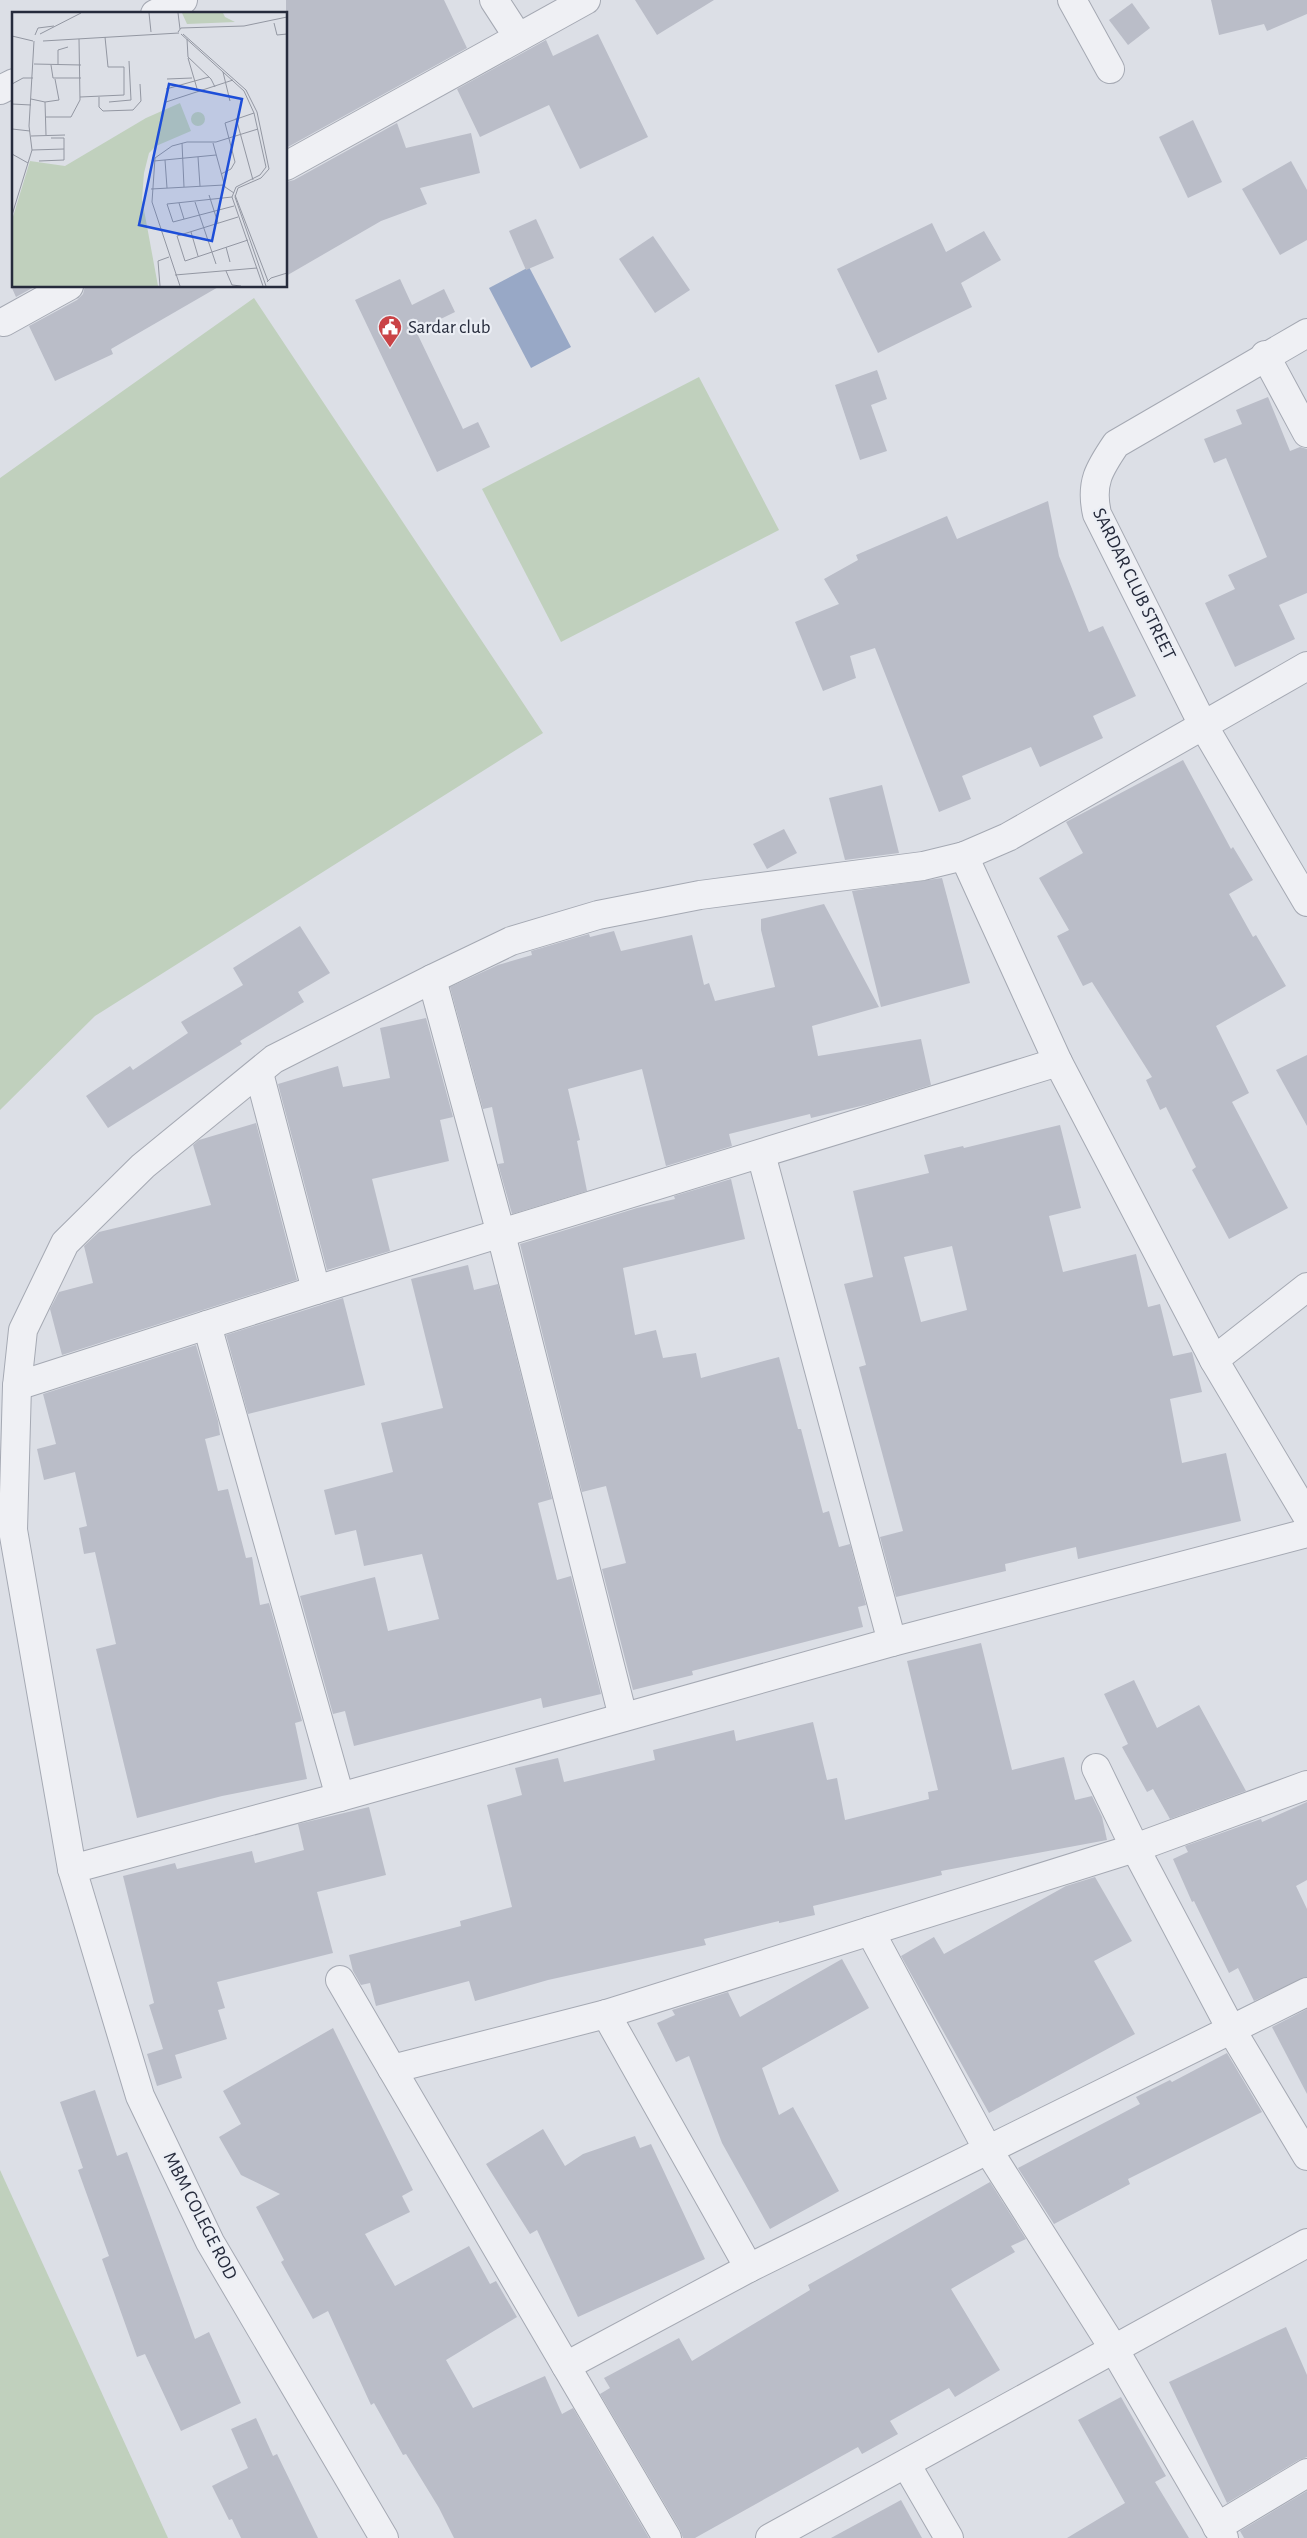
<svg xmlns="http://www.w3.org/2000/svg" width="1307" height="2538" font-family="'Alegreya Sans',sans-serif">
	<rect width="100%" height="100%" fill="#dcdfe6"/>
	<g fill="#c0d0bd">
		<polygon points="254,298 543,733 95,1016 0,1110 0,478"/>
		<polygon points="699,377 779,530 561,642 482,489"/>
		<polygon points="0,2170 168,2538 0,2538"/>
	</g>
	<polygon fill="#98a8c6" points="529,267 571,347 531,368 489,288"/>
	<g fill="#babdc8" fill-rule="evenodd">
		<polygon points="286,0 444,0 467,48 286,148"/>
		<polygon points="635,0 714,0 657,35"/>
		<polygon points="1211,0 1307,0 1307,14 1267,31 1264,24 1219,35"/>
		<polygon points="1132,3 1150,28 1128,45 1109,20"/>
		<polygon points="598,34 648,137 580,169 549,105 480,137 457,89 546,40 553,56"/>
		<polygon points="1193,120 1222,182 1188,198 1159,137"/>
		<polygon points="397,123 406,148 471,133 480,173 420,188 427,204 381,221 286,276 286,182 294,180"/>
		<polygon points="1291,161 1307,190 1307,240 1280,255 1242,189"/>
		<polygon points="536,219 554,258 526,270 509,231"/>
		<polygon points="932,223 946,252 984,231 1001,260 961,283 972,307 878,353 837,269"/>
		<polygon points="653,236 690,290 655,313 619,259"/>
		<polygon points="400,279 412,305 444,289 455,312 416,331 463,429 478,422 490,447 437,472 355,300"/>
		<polygon points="11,286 36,286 16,297"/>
		<polygon points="85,286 220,286 111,349 113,354 55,381 29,326 77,300 83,294"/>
		<polygon points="877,370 887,399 871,405 887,451 860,460 835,385"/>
		<polygon points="1268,397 1290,451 1300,447 1307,449 1307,593 1279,605 1295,639 1235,667 1205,603 1235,589 1228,575 1267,557 1226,458 1214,463 1204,439 1242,424 1236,410"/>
		<polygon points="1048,501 1059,556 1089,632 1103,626 1136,696 1093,716 1103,738 1040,767 1031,747 962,776 971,799 939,812 875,648 850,656 856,678 823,691 795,622 839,604 824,579 858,560 856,555 947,516 957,539"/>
		<polygon points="1183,760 1231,849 1233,847 1253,880 1229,894 1253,937 1256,935 1286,986 1216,1026 1249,1093 1232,1102 1288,1208 1229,1239 1192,1170 1196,1167 1166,1107 1160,1110 1146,1080 1152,1077 1092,982 1083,986 1057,936 1069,930 1039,878 1083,853 1066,822"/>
		<polygon points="882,785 899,853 845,860 829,798"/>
		<polygon points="784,829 797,853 767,869 753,844"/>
		<polygon points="942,878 970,983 881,1007 852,891"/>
		<polygon points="824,904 879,1007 812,1026 818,1056 921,1039 931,1085 869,1104 811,1118 810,1114 729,1134 732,1146 666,1166 642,1069 568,1089 580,1140 577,1141 587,1191 512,1214 498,1164 504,1163 492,1107 483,1109 450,987 498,965 532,955 531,951 589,934 590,937 614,931 621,951 692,935 704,985 709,983 715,1001 775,987 761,930 761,919"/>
		<polygon points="300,926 330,973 298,992 304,1002 240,1041 242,1044 108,1128 86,1096 130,1066 133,1070 188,1033 181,1022 243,985 233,968"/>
		<polygon points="426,1018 453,1117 440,1120 449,1161 372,1179 390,1251 327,1270 278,1084 338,1066 343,1087 390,1078 380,1028"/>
		<polygon points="1307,1055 1307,1126 1276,1070"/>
		<polygon points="256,1123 297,1280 62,1355 50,1309 59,1292 93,1283 84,1246 99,1232 211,1205 193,1145 199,1140"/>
		<path d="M1060 1125 1081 1208 1049 1216 1063 1272 1136 1254 1148 1307 1160 1304 1173 1356 1192 1352 1202 1392 1170 1399 1182 1463 1226 1453 1241 1521 1078 1559 1076 1547 1005 1564 1006 1571 896 1597 880 1537 903 1531 859 1367 866 1365 844 1284 873 1277 853 1191 929 1173 924 1155 963 1146 964 1148ZM952 1246 967 1310 921 1322 904 1257Z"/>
		<polygon points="731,1179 745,1239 623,1268 635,1335 656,1330 663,1358 696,1353 701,1378 779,1357 798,1429 801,1429 823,1513 829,1511 839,1547 850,1544 866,1605 858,1607 863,1627 692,1671 693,1675 633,1690 602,1569 626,1563 606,1486 582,1492 520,1244 637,1208 675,1199 674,1196"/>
		<polygon points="468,1265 474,1290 498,1284 552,1499 538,1503 557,1580 571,1576 601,1694 543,1708 541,1698 354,1746 345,1711 333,1714 300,1596 375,1577 388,1631 439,1619 422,1554 364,1566 356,1530 335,1535 324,1490 393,1472 381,1423 443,1408 411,1279"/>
		<polygon points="343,1298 365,1385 248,1414 226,1335"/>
		<polygon points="196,1345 218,1421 220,1435 205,1439 218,1491 228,1489 246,1558 252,1557 260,1605 269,1603 302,1721 295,1723 307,1779 222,1796 137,1818 96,1649 116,1644 95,1552 84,1554 79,1528 87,1526 75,1472 44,1480 37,1449 56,1444 43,1394"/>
		<polygon points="981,1643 1012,1770 1064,1757 1075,1800 1092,1796 1102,1817 1107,1840 941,1871 942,1875 813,1906 815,1915 779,1923 779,1921 704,1939 706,1945 548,1980 475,2001 469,1981 376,2006 370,1983 361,1985 353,1971 349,1955 461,1926 460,1921 512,1907 487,1805 522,1795 515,1768 558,1758 564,1782 655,1760 653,1750 734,1730 736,1741 813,1722 827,1780 837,1778 845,1820 929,1799 928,1792 938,1790 907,1661"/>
		<polygon points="1134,1680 1157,1728 1199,1705 1246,1791 1170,1819 1153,1789 1147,1792 1122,1747 1128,1744 1104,1694"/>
		<polygon points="1307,1802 1307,1880 1296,1886 1307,1909 1307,1977 1254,2001 1238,1968 1229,1973 1194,1901 1192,1902 1173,1859 1188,1852 1185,1846 1261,1819 1262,1822"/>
		<polygon points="369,1807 386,1875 317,1892 333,1953 217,1982 225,2008 218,2010 227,2039 175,2055 182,2078 157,2086 147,2054 163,2049 149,2005 154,2003 123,1876 175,1863 177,1869 252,1851 255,1863 304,1850 298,1824"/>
		<polygon points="1095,1877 1132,1941 1094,1961 1135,2034 989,2113 901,1956 934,1937 944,1954 1066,1886"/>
		<polygon points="842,1959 869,2008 762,2068 779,2115 793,2107 839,2191 770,2229 722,2143 689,2056 676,2062 657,2023 675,2015 672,2010 728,1992 740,2017"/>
		<polygon points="1307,2009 1307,2094 1272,2027"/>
		<polygon points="333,2028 413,2190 402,2196 410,2212 365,2234 395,2286 469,2246 490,2284 496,2281 517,2317 446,2360 473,2408 545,2376 562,2414 573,2408 649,2538 454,2538 439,2508 406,2454 403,2455 374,2403 371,2405 328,2311 313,2319 281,2262 284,2260 256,2207 280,2194 241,2175 219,2137 241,2124 223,2091"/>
		<polygon points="1227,2053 1262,2112 1128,2179 1130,2184 1054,2224 1018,2168 1140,2104 1136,2097 1170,2080 1172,2082"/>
		<polygon points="95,2090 117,2156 127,2152 195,2339 209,2332 241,2403 181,2431 145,2354 137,2357 102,2259 109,2256 78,2170 83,2168 60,2102"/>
		<polygon points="543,2129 565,2166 583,2154 635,2136 640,2148 651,2144 705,2259 578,2317 537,2230 530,2234 486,2164"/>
		<polygon points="990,2182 1026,2239 1011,2246 1015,2252 951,2289 1000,2370 955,2397 949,2388 890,2421 898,2434 862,2454 858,2447 695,2538 683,2538 680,2530 600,2394 610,2388 604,2378 679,2338 692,2361 810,2290 808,2285"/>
		<polygon points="1286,2327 1307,2375 1307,2457 1299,2460 1227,2503 1169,2382"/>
		<polygon points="1121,2397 1166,2476 1155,2482 1189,2538 1067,2538 1125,2503 1078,2420"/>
		<polygon points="256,2418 273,2456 277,2454 318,2538 241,2538 232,2519 229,2520 212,2486 248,2468 231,2429"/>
		<polygon points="1307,2491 1307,2538 1244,2538 1240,2531"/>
		<polygon points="901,2500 922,2538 831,2538"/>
	</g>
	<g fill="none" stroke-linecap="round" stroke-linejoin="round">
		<g stroke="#a5a9b3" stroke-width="30">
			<g id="street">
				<polyline points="494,0 518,37"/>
				<polyline points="1072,0 1110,69"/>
				<polyline points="155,14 183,0"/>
				<polyline points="0,90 14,83"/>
				<polyline points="286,166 586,0"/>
				<polyline points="4,322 69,286"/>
				<path d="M1307 333 1116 444C1099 469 1090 483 1097 514L1203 725 1307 902"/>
				<polyline points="1265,355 1307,433"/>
				<polyline points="964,856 1058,1062 1214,1360 1307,1516"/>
				<polyline points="432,979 501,1234 623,1717"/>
				<polyline points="259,1073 316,1290"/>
				<polyline points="761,1154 892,1642"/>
				<polyline points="207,1325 340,1797"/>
				<polyline points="1214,1360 1307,1287"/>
				<polyline points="17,1386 316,1290 1058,1062"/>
				<polyline points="1096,1768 1135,1848 1231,2029 1307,2156"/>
				<polyline points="1307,1785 1135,1848 606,2014 392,2069 566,2366 749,2268 1307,1992"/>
				<polyline points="72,1869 340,1797 892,1642 1307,1533"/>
				<polyline points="870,1931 988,2150 1114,2349 1224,2538"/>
				<polyline points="340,1980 392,2069"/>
				<polyline points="606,2014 749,2268"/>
				<polyline points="566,2366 667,2538"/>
				<polyline points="906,2464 949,2538"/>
				<polyline points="1217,2527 1307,2473"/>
				<polyline points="384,2538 210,2242 140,2096 72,1869 13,1530 17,1386 23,1330 65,1243 143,1166 274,1059 432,979 511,941 598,915 700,895 923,866 964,856 1008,837 1307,666"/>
				<polyline points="770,2538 1307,2243"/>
			</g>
		</g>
		<use href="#street" stroke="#eff0f4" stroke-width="28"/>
	</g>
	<defs>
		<g id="civic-pin" transform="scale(1.25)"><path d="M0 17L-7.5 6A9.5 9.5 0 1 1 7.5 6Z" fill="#ca4346" stroke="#ebeef4"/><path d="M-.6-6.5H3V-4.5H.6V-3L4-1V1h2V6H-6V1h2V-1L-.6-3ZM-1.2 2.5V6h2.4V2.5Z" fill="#fff"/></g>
	</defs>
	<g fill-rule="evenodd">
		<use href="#civic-pin" x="390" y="327"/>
	</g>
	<g text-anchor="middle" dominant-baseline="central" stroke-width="4.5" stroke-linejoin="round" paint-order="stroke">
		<g font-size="19" fill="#262b3c" stroke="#ebeef4" text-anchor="start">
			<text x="408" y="327">Sardar club</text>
		</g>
		<g font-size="19" fill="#262b3c" stroke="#ebeef4">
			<text transform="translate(1134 584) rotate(64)">SARDAR CLUB STREET</text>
			<text transform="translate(200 2216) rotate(63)">MBM COLEGE ROD</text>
		</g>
	</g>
	<g transform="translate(12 12)">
		<rect width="275" height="275" fill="#dcdfe6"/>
		<path d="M170 1H211L213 5 223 10 175 12ZM168 91 179 119 144 134 137 141 132 161 130 187 146 274H0V208L18 149 53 154 134 106ZM179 107a7 7 0 1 1 14 0a7 7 0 1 1-14 0Z" fill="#c0d0bd"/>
		<path fill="none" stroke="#9397a2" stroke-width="1" d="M137 1 139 20M166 1 168 17M262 11 265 23 275 22M166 20 169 16 232 14 275 5M28 22 69 1M169 22 232 79 242 101 254 155 248 163 224 175 220 185 251 274M171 22 234 78 245 100 257 157 249 166 226 176 223 185 254 274M23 23 26 16 42 14M0 24 21 29M175 27 176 45 199 67 203 75M31 29 167 21M176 46 186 80M22 52 69 53M39 53 41 66H69M46 53V38L56 35M211 60 218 89M155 67 180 66M0 72 11 66H21M154 77 197 65M68 85 112 83V55H96L93 25M87 85V95L91 99 121 98 129 89 128 72M19 87 33 90 34 123M33 90 47 88 43 67M97 90 119 88 117 49M154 90 221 68M0 92 19 93M34 105H59L68 88 67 27M224 106 241 168M0 117 18 119M19 124 53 123M170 131 172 175M201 131 213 175 222 181M20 138 52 137M0 142 16 151M186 145 188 174M153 148 155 176M27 149 52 148V126H39M142 149 204 143M209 162 219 157 223 150 213 111 242 101M139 177 212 173M197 183 206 211M223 183 256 269M220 185 155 192 161 210 222 194M183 190 204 252M167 191 172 207M0 203 20 138 17 114 22 29M226 205 165 224 173 249 236 228M179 220 186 244M214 235 218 250M214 259 220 273 229 274M163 263 245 256M255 270 259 266 275 261M148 274 146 249 157 245M168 274 140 190 143 146 160 134 175 130H204L246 117"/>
		<path fill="#1d4ed8" fill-opacity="0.15" stroke="#1d4ed8" stroke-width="2.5" d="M157 72 230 87 200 229 127 213Z"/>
		<rect width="275" height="275" fill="none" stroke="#262b3c" stroke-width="2.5"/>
	</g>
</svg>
